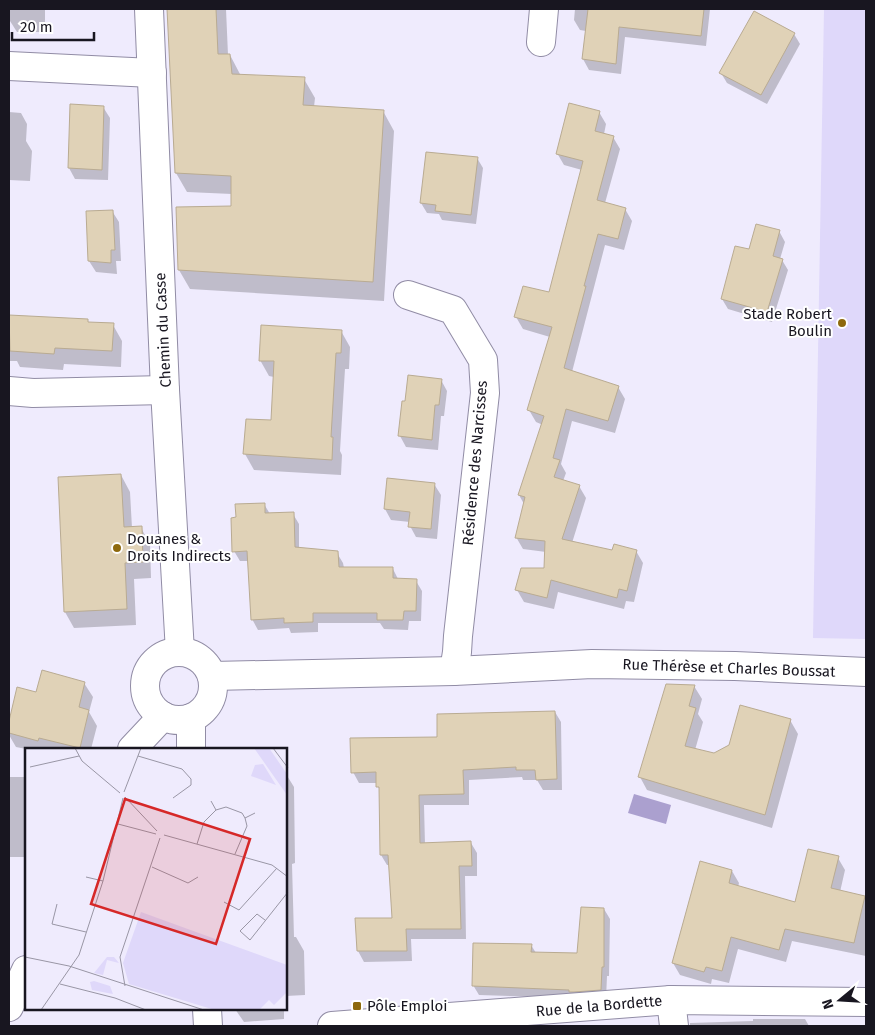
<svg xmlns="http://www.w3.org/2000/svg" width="875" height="1035" font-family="'Fira Sans',sans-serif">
	<rect width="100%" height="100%" fill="#efebfd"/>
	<polygon fill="#dfd8fa" points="824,9 866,9 866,639 813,638"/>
	<polygon fill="#aba0cf" points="634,794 671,805 666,824 628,813"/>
	<g fill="#0003">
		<polygon points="10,9 45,9 45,32 17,32 10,21"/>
		<polygon points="168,9 226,9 228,55 230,55 241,76 304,79 315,98 314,107 383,111 394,131 384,301 190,289 179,270 232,207 232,194 187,192 176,173"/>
		<polygon points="575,9 710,9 706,46 625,37 621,74 589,70 583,59 586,31 580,30 574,20"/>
		<polygon points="794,34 800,44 767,104 727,83 721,73"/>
		<polygon points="103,107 110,118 108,180 75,179 69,168"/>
		<polygon points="9,112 21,113 27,124 26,141 32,151 30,181 9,180"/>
		<polygon points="599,112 606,124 604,134 613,137 620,149 605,203 625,209 632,221 624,250 605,245 572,372 618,387 625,399 615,433 572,421 561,464 566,473 563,481 579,486 586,498 572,543 613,551 636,551 643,563 634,602 626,601 624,609 558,592 554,609 524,602 517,590 545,569 546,552 523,549 516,537 524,504 519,495 543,425 536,422 529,410 550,337 523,329 516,317 550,294 582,170 564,165 557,153"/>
		<polygon points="427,153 477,158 483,168 476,224 442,220 439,214 427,213 421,203"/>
		<polygon points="112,211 119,222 121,261 116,261 117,274 96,272 89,261"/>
		<polygon points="779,231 785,242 780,259 782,260 788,270 772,322 728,309 722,299 750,251"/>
		<polygon points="9,316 87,320 89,323 113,325 122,341 121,367 64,364 63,370 20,367 17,361 9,361"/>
		<polygon points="341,331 350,347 349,369 345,369 340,451 342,455 341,475 254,470 245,454 272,421 274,377 269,376 260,360"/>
		<polygon points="441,380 447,391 444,416 441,416 438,450 406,447 400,436"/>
		<polygon points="121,475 130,492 132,528 141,528 150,544 151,578 134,579 136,625 74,628 65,612"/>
		<polygon points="434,484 441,495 437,539 416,537 410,526 410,522 391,520 385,509"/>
		<polygon points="264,504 270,514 293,514 299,524 299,549 337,553 343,563 344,568 393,569 398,579 416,581 422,591 421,621 409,621 408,630 384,629 380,623 318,623 318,632 291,633 289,628 258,630 252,619 249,561 240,561 234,551"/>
		<polygon points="84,683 93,697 89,712 97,726 91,749 26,749 16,747 9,735 9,727 19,689 37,694"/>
		<polygon points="694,686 702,699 698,714 703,722 695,750 714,755 790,720 798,734 772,828 647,790 640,777"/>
		<polygon points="555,712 561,722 562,790 543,790 537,780 523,780 522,777 469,780 469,805 424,805 425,845 471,843 477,853 477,876 465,876 466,939 411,939 412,961 364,962 358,951 357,920 393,919 390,865 387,865 381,855 380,791 377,783 359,783 353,772 438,738"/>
		<polygon points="286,774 294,787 295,863 292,864 294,937 296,937 304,951 305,995 286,996"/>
		<polygon points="9,777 26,777 26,857 10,857 9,855"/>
		<polygon points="838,858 845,870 840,892 866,898 866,956 792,941 786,962 738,949 729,983 712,979 711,984 680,975 673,963 732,871 739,883 738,887 796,903"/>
		<polygon points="604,909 610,919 609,976 607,976 606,999 479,995 473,985 531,945 536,953 578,955"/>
		<polygon points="235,1009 284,1009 284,1019 244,1022"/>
		<polygon points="753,1019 805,1019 809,1026 690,1026 690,1023 753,1021"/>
		<polygon points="641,1025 657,1025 658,1026 641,1026"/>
	</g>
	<g fill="#e0d2b7" stroke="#b9ab92">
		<polygon points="167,9 216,9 218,54 230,54 232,74 305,77 303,105 384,110 373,282 178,270 176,207 231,206 231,176 175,173"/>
		<polygon points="588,9 704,9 701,36 619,27 616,64 582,59"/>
		<polygon points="754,11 795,33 761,95 719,73"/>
		<polygon points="569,103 600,111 595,131 614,136 597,200 626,208 618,239 598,234 584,286 586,286 564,368 619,386 608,421 566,409 553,458 560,460 554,477 580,485 562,539 612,550 614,544 637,550 627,591 619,589 617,598 551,580 547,598 515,590 521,568 544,568 545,541 515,538 525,497 518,495 544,416 527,410 552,327 514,317 523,286 549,292 583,161 556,154"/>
		<polygon points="70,104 104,106 102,170 68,168"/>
		<polygon points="426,152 478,157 471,215 435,211 436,205 420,203"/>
		<polygon points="113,210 115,250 111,250 111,263 88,261 86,211"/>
		<polygon points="756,224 780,230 773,256 783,259 767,312 721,299 735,246 749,249"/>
		<polygon points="9,315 88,319 88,322 114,323 112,351 55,348 54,354 10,351"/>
		<polygon points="261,325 342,330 341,353 336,353 331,437 333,437 332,460 243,454 246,419 271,420 274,361 259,361"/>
		<polygon points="408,375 442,379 439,405 435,405 432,440 398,436 402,401 405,401"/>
		<polygon points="121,474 124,527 142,526 143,562 125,563 127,609 64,612 58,477"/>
		<polygon points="387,478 435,483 431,529 408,527 410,512 384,509"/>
		<polygon points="265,503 265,513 294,512 295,547 338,551 339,567 393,567 393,578 417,579 416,611 404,611 403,620 377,620 377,613 313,613 313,622 284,623 284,618 251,620 247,551 232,552 231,518 236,517 235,504"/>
		<polygon points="42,670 85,682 79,707 89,710 80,748 39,738 38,741 9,733 9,721 17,687 36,692"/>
		<polygon points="666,684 695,685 689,706 696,708 685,746 714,753 729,745 740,705 791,719 765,815 638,777"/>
		<polygon points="555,711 557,779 536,780 535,770 516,770 516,767 463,770 464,794 419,795 420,843 471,841 472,866 459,866 461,929 406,929 407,951 357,951 355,918 392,918 388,855 380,855 379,787 376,787 376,772 351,773 350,738 437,737 437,714"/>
		<polygon points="808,849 839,856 831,888 865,896 854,943 785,929 779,950 731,937 722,971 706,967 704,972 672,963 700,861 732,870 729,883 795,902"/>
		<polygon points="581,907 604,908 604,967 602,967 601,990 574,992 569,992 569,990 472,986 473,943 532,944 531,952 577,953"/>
	</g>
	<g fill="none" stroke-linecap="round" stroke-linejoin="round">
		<g stroke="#918ca5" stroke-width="30">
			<g id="minor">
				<polyline points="149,9 165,390 180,652"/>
				<polyline points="541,42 544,9"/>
				<polyline points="9,66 152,73"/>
				<polyline points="408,295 453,310 483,360 485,393 458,636 457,652 454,671"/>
				<polyline points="9,391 33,393 165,390"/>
				<circle cx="179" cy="686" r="34"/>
				<polyline points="212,676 454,671 592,664 735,666 866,672"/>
				<polyline points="191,718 191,749"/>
				<polyline points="132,749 163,716"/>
				<polyline points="671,1000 674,1026"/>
				<polyline points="9,1007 26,970"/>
				<polyline points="207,1009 208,1026"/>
			</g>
		</g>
		<g stroke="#918ca5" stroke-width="30">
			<polyline id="tertiary" points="332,1026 671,1000 866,1002"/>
		</g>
		<use href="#minor" stroke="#fff" stroke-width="28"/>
		<use href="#tertiary" stroke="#fff" stroke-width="28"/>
	</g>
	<g fill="#8e690d" stroke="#fff" stroke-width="2">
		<circle cx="842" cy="323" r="5"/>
		<circle cx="117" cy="548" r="5"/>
		<rect x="352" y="1001" width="10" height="10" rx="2.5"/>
	</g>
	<g text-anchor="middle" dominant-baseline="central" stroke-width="4" stroke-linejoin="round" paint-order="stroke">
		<g font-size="15" fill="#181620" stroke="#fff" text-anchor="start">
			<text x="832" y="314" text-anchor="end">Stade Robert<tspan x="832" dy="17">Boulin</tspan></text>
			<text x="127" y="539">Douanes &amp;<tspan x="127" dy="17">Droits Indirects</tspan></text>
			<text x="367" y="1006">Pôle Emploi</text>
		</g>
		<g font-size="15" fill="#181620" stroke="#fff">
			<text transform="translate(163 330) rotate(-93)">Chemin du Casse</text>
			<text transform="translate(475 463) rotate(-85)">Résidence des Narcisses</text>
			<text transform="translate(729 668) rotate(2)">Rue Thérèse et Charles Boussat</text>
			<text transform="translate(599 1006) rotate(-5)">Rue de la Bordette</text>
		</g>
	</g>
	<g transform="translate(25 748)">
		<rect width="262" height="262" fill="#efebfd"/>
		<path d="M229 0H244L262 26V47ZM238 16 251 37 226 28 230 17ZM116 164 262 217V244L249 257 244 252 234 262H190L104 236 98 215ZM82 209H89L94 215 82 212 78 227 69 225ZM69 233 85 238 88 246 67 242 65 234Z" fill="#dfd8fa"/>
		<path fill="none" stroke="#9996a5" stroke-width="1" d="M50 0 57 13 95 45M248 0 263 20M113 8 157 21 166 31V37L148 50M5 19 54 8M99 44 116 0M100 49 132 83M186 53 191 62 201 59 217 65 220 70M93 76 131 86M139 87 247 117 263 129M172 96 179 74 191 62M210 106 222 78 220 70 230 65M127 119 163 135 173 129M61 129 78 133M199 154 214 162 252 120M32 156 27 176 61 184M240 172 232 166 215 183 225 192 263 144M0 209 44 218 179 262M35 236 90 250 121 262M100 238 95 209 135 90M16 262 54 207 78 133 98 50"/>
		<path fill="#d62828" fill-opacity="0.15" stroke="#d62828" stroke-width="2.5" d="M100 51 225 91 191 196 66 156Z"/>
		<rect width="262" height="262" fill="none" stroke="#181620" stroke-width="2.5"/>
	</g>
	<rect width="875" height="1035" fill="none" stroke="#181620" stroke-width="20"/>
	<g transform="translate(840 1000) rotate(252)" stroke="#ffffff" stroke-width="4" paint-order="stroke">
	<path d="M0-4L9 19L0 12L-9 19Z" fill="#181620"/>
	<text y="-8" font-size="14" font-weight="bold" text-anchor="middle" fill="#181620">N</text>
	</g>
	<path d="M12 32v8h82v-8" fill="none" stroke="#181620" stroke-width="2.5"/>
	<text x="20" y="32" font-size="15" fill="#181620" stroke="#ffffff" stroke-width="4" paint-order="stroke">20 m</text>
</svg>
